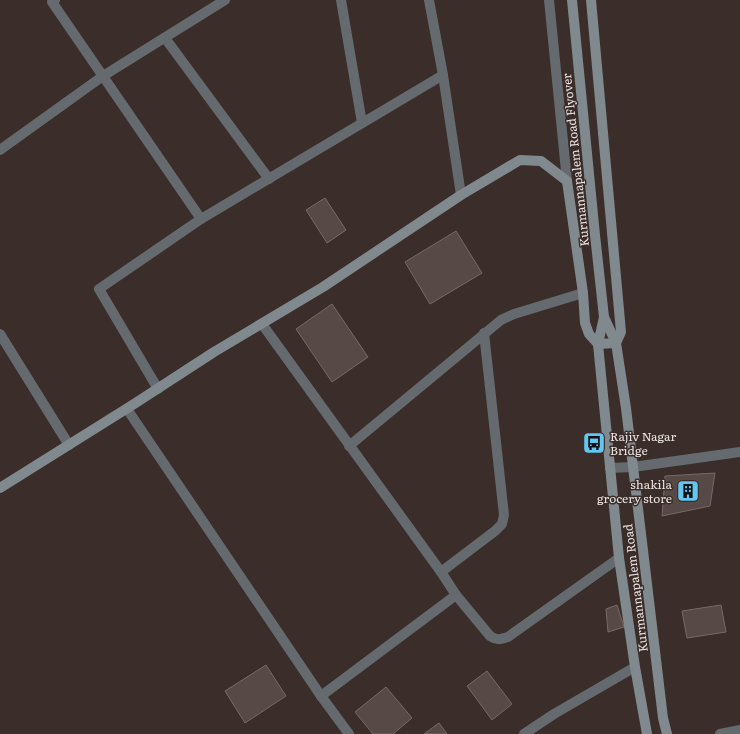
<svg xmlns="http://www.w3.org/2000/svg" width="740" height="734" font-family="Literata,serif">
	<rect width="100%" height="100%" fill="#3a2d2a"/>
	<g fill="#574946" stroke="#786966">
		<polygon points="325,198 346,230 327,243 306,210"/>
		<polygon points="456,231 482,273 430,304 405,262"/>
		<polygon points="332,304 368,357 332,382 296,329"/>
		<polygon points="715,473 710,506 662,516 665,476"/>
		<polygon points="617,605 624,627 608,632 606,609"/>
		<polygon points="721,605 726,632 687,638 682,611"/>
		<polygon points="266,665 286,696 245,723 225,691"/>
		<polygon points="487,671 512,704 492,720 467,686"/>
		<polygon points="386,687 412,718 393,734 373,734 355,712"/>
		<polygon points="439,723 447,734 424,734"/>
	</g>
	<g fill="none" stroke-linecap="round" stroke-linejoin="round">
		<g stroke="#646a6d" stroke-width="10">
			<polyline points="55,0 52,2 201,219 99,289 158,389"/>
			<polyline points="341,0 362,123"/>
			<polyline points="429,0 443,75 461,195"/>
			<polyline points="549,0 567,181"/>
			<polyline points="165,38 269,179"/>
			<polyline points="0,150 103,76 225,0"/>
			<polyline points="201,219 443,75"/>
			<polyline points="0,334 69,445"/>
			<polyline points="127,409 321,696 456,595 441,572 262,324"/>
			<polyline points="349,446 501,320 514,314 583,293"/>
			<polyline points="610,468 633,467 740,452"/>
			<polyline points="441,572 495,531 502,524 504,515 484,333"/>
			<path d="M456 595 490 636C496 640 500 640 508 637L619 558"/>
			<polyline points="321,696 349,734"/>
			<polyline points="524,734 554,714 635,667"/>
			<polyline points="720,734 740,730"/>
		</g>
		<g stroke="#808a8e" stroke-width="10">
			<polyline points="572,0 595,235 604,317 616,343 626,408 663,718 667,734"/>
			<polyline points="591,0 621,332 616,343"/>
			<polyline points="604,317 598,344 619,558 635,667 647,734"/>
			<polyline points="0,488 134,404 214,352 323,287 461,195 520,160 541,161 567,181 583,293 585,323 589,334 598,344 616,343"/>
		</g>
	</g>
	<defs>
		<g id="bus-square" transform="scale(1.15)"><rect x="-9" y="-9" width="18" height="18" rx="4" fill="#64c5ee" stroke="#3a2d2a"/><path d="M-5-6H5V4H4V6H2V4H-2V6H-4V4H-5ZM-3.5-4V0h7V-4ZM-3.5 1.2v1.5H-2V1.2ZM2 1.2v1.5H3.5V1.2Z" fill="#111"/></g>
		<g id="building-square" transform="scale(1.15)"><rect x="-9" y="-9" width="18" height="18" rx="4" fill="#64c5ee" stroke="#3a2d2a"/><path d="M-4-6H4V6H1V3H-1V6H-4ZM-2.5-4.3h1.7v1.8h-1.7ZM.8-4.3h1.7v1.8H.8ZM-2.5-1h1.7V.8h-1.7ZM.8-1h1.7V.8H.8Z" fill="#111"/></g>
	</defs>
	<g fill-rule="evenodd">
		<use href="#bus-square" x="594" y="443"/>
		<use href="#building-square" x="688" y="491"/>
	</g>
	<g text-anchor="middle" dominant-baseline="central" stroke-width="3" stroke-linejoin="round" paint-order="stroke">
		<g font-size="12" fill="#ece3e1" stroke="#3a2d2a">
			<text transform="translate(575 160) rotate(-96)">Kurmannapalem Road Flyover</text>
			<text transform="translate(635 588) rotate(-97)">Kurmannapalem Road</text>
		</g>
		<g font-size="12" fill="#ece3e1" stroke="#3a2d2a" text-anchor="start">
			<text x="610" y="436">Rajiv Nagar<tspan x="610" dy="14">Bridge</tspan></text>
			<text x="672" y="484" text-anchor="end">shakila<tspan x="672" dy="14">grocery store</tspan></text>
		</g>
	</g>
</svg>
